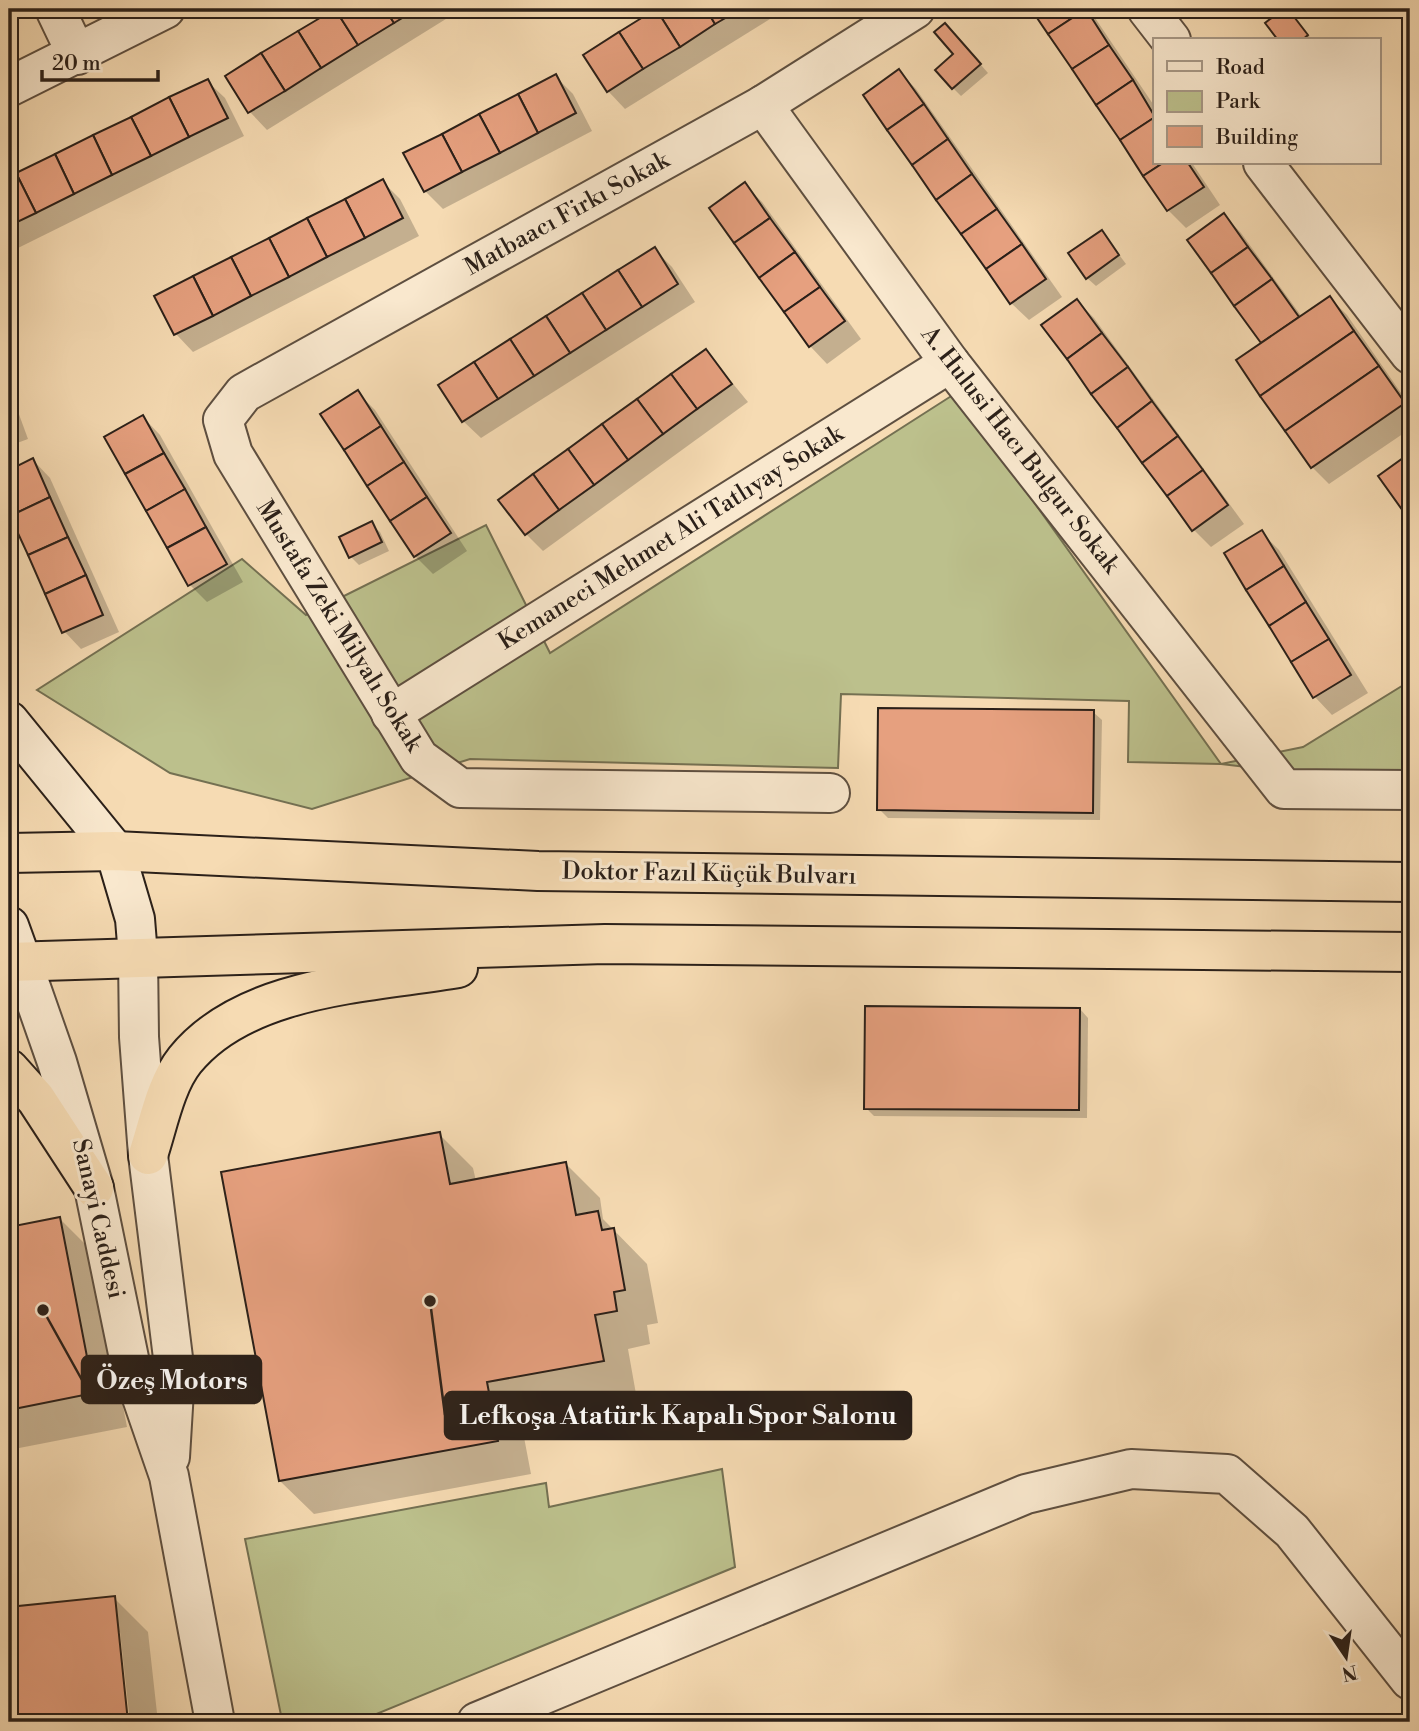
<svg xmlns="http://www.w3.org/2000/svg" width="1419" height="1731" font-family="'Libre Bodoni',serif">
	<rect width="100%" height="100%" fill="#f6dbb3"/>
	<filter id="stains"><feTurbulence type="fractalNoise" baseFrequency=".00286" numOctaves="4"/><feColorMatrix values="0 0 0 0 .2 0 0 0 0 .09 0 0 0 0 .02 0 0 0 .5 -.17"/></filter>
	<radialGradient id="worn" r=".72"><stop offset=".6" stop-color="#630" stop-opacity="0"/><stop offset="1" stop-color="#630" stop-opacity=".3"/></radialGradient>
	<g fill="#bcc08c" stroke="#747052" stroke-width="2">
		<polygon points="956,393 1221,764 1303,747 1410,681 1410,786 1221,764 1128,762 1129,701 841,694 838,768 470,759 312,809 170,773 37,690 242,559 306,615 486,525 550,653"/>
		<polygon points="722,1469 735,1567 357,1722 282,1720 245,1539 546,1483 549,1507"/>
	</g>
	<g fill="#0003">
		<polygon points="337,9 462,9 267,130 250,112 227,76"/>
		<polygon points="660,9 786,9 625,109 608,91 585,55"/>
		<polygon points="1033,9 1089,9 1155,107 1155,163 1192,163 1220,205 1186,228 1168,210"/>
		<polygon points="1286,9 1294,17 1312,40 1280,40 1267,24"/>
		<polygon points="953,33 988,73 961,96 953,88 956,54"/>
		<polygon points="899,71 916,89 1062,297 1029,320 1011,303"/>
		<polygon points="555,76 573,94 592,131 443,209 425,191 406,154"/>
		<polygon points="207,81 225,98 244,136 16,249 9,241 9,179"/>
		<polygon points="383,182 400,199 419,236 193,352 176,334 157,296"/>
		<polygon points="745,185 762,202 861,339 827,364 810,346"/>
		<polygon points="1224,215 1241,233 1302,317 1330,298 1347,315 1410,406 1410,429 1329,484 1312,467 1263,344"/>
		<polygon points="1102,232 1126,264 1096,286 1087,278"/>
		<polygon points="654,249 672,267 695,302 481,438 463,421"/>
		<polygon points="1077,301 1094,318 1244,524 1211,547 1194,530"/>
		<polygon points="706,351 748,402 543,551 526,534"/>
		<polygon points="9,387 28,439 9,446"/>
		<polygon points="357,392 375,410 467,551 433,574 415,556"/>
		<polygon points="143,417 160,435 243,582 207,602 190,585"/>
		<polygon points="1410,455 1410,518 1380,477"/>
		<polygon points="33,460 50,478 119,632 81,649 64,631 9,509 9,471"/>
		<polygon points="371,524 380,532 389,551 359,565 351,557"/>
		<polygon points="1261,532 1279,550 1368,693 1332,715 1315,697 1226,554"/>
		<polygon points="1093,712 1102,720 1100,820 888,818 879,809"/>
		<polygon points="1080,1009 1088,1018 1087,1118 874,1116 866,1108"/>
		<polygon points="439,1134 473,1168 476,1181 566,1164 600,1198 603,1219 647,1264 658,1323 647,1325 650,1344 628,1349 636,1394 520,1416 531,1474 314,1514 280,1481"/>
		<polygon points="60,1219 94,1253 127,1427 9,1450 9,1229"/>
		<polygon points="114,1598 148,1632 158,1722 130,1722 120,1632 117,1632 126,1722 9,1722 9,1609"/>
	</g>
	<g fill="#e6a07f" stroke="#2b2019" stroke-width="2">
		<polygon points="335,9 358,45 321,68 298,31"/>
		<polygon points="335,9 385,9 394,23 358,45"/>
		<polygon points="385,9 417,9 394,23"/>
		<polygon points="656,9 706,9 715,24 680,47"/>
		<polygon points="656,9 680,47 643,69 619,32"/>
		<polygon points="706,9 741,9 715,24"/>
		<polygon points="1031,9 1086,9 1048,34"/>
		<polygon points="1086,9 1109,45 1072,69 1048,34"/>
		<polygon points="1283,9 1288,9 1308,35 1302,40 1278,40 1265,23"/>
		<polygon points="945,23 981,64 952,89 935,70 953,54 934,32"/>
		<polygon points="298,31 321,68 285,91 261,53"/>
		<polygon points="619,32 643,69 607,92 583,55"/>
		<polygon points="1109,45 1133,80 1096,105 1072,69"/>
		<polygon points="261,53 285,91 248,113 225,76"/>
		<polygon points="899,69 924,104 887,130 863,95"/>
		<polygon points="556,74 576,113 538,133 518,94"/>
		<polygon points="208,79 228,118 189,137 169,97"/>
		<polygon points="1133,80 1155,117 1120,140 1096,105"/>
		<polygon points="518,94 538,133 500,153 479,114"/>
		<polygon points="169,97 189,137 151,156 131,117"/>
		<polygon points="924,104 948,139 912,165 887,130"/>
		<polygon points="479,114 500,153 462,172 442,134"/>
		<polygon points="131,117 151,156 112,175 93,135"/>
		<polygon points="1155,117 1155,163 1163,163 1143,176 1120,140"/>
		<polygon points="442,134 462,172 424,192 403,153"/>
		<polygon points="93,135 112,175 74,194 55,154"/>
		<polygon points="948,139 972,174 936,200 912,165"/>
		<polygon points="55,154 74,194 36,213 16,173"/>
		<polygon points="1163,163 1188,163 1204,187 1167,211 1143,176"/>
		<polygon points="16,173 36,213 9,226 9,177"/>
		<polygon points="972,174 997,209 961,234 936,200"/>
		<polygon points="383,179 403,218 365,238 345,199"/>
		<polygon points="745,182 770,218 734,243 709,208"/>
		<polygon points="345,199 365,238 327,257 307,218"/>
		<polygon points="997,209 1022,244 986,269 961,234"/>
		<polygon points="1224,213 1248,247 1211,273 1187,240"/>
		<polygon points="307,218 327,257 289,277 269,238"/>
		<polygon points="770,218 795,252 759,278 734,243"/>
		<polygon points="1102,230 1119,255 1086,279 1068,253"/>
		<polygon points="269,238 289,277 251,296 231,257"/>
		<polygon points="1022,244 1046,279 1010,304 986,269"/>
		<polygon points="655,247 678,284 642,307 618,270"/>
		<polygon points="1248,247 1272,279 1234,306 1211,273"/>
		<polygon points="795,252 820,287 784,312 759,278"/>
		<polygon points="231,257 251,296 213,316 193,276"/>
		<polygon points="618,270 642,307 606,330 582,293"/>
		<polygon points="193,276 213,316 174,335 154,296"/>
		<polygon points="1272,279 1299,317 1261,343 1234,306"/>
		<polygon points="820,287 845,321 809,347 784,312"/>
		<polygon points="582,293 606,330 570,353 546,316"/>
		<polygon points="1330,296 1354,331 1260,396 1236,360"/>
		<polygon points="1077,299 1102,333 1067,359 1041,325"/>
		<polygon points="546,316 570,353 534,376 510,339"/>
		<polygon points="1354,331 1379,366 1285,431 1260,396"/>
		<polygon points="1102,333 1128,367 1091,394 1067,359"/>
		<polygon points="510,339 534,376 498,399 474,362"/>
		<polygon points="706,349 732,384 697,409 671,374"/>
		<polygon points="474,362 498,399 462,422 438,385"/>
		<polygon points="1379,366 1405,403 1311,468 1285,431"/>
		<polygon points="1128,367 1152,401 1117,428 1091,394"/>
		<polygon points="671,374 697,409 663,434 637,399"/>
		<polygon points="358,390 381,426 344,450 320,414"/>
		<polygon points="637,399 663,434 628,460 602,424"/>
		<polygon points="1152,401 1178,436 1142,463 1117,428"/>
		<polygon points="143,415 164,453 125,474 104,437"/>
		<polygon points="602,424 628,460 594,485 568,449"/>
		<polygon points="381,426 404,462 367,486 344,450"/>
		<polygon points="1178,436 1203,470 1167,496 1142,463"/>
		<polygon points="568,449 594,485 559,510 533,474"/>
		<polygon points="164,453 185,489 146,511 125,474"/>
		<polygon points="1410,453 1410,505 1403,511 1378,476"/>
		<polygon points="33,458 50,497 10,516 9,470"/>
		<polygon points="404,462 427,497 390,521 367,486"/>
		<polygon points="1203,470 1228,505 1192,531 1167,496"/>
		<polygon points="533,474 559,510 525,535 498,500"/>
		<polygon points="185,489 206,527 167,548 146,511"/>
		<polygon points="50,497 68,537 28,555 10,516"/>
		<polygon points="427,497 451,533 414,557 390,521"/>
		<polygon points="372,521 382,542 349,558 339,537"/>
		<polygon points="206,527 227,564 188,586 167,548"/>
		<polygon points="1262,530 1284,566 1246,590 1224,553"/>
		<polygon points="68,537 86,575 45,594 28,555"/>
		<polygon points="1284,566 1306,602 1269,626 1246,590"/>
		<polygon points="86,575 103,615 62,633 45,594"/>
		<polygon points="1306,602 1329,639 1291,662 1269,626"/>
		<polygon points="1329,639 1351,675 1313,698 1291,662"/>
		<polygon points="878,708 1094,710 1093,813 877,810"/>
		<polygon points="865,1006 1080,1008 1079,1110 864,1109"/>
		<polygon points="440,1132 450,1184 566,1162 576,1215 598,1211 602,1230 614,1228 625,1290 614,1292 617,1311 595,1315 604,1361 487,1382 498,1441 279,1481 221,1172"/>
		<polygon points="60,1217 94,1393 9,1410 9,1227"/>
		<polygon points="115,1596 128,1722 9,1722 9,1607"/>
	</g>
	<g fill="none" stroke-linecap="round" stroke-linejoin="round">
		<g stroke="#5e4f40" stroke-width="42">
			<g id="minor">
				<polyline points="55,9 77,55"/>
				<polyline points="9,87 165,9"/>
				<polyline points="763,105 950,363 1284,789 1410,790"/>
				<polyline points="391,714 950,363"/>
				<polyline points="830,793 460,788 419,758 233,454 223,420 244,393 763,105 915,9"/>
				<polyline points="477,1722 1026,1494 1131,1469 1227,1474 1292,1531 1410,1680"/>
			</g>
		</g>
		<g stroke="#5e4f40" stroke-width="42">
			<g id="tertiary">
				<polyline points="1147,9 1171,40"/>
				<polyline points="1263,163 1410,354"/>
				<polyline points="138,956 139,1037 148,1155 175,1374 170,1457"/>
				<polyline points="22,962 57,1062 94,1188 130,1363 169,1476 215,1722"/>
			</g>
		</g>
		<g stroke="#2b2019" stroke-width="42">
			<g id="secondary">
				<polyline points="9,721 115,851 135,919 138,956"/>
				<polyline points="9,926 22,962"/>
			</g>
		</g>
		<g stroke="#2b2019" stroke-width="42">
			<g id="trunk">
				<polyline points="9,853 115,851 538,871 1410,882"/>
				<polyline points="9,962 605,944 1410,952"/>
				<polyline points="9,1069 36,1099 94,1188"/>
				<path d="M148 1155C158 1125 165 1085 185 1060 246 985 370 983 458 968"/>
			</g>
		</g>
		<use href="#minor" stroke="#f9e8ce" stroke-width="38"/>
		<use href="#tertiary" stroke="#f9e8ce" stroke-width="38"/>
		<use href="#secondary" stroke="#f9e8ce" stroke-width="38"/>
		<use href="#trunk" stroke="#f6dbb3" stroke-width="38"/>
	</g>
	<g text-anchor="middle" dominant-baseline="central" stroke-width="6" stroke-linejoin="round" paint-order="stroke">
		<g font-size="24" fill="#2b2019" stroke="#f9e8ce">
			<text transform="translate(567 214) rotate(-29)">Matbaacı Firkı Sokak</text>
			<text transform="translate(1020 450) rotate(52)">A. Hulusi Hacı Bulgur Sokak</text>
			<text transform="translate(671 538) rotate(-32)">Kemaneci Mehmet Ali Tatlıyay Sokak</text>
			<text transform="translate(339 626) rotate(58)">Mustafa Zeki Milyalı Sokak</text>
			<text transform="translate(709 874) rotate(1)">Doktor Fazıl Küçük Bulvarı</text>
			<text transform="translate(98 1219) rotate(77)">Sanayi Caddesi</text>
		</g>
	</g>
	<path fill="none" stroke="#2b2019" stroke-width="2.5" d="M43 1310L82 1380M430 1301L445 1415"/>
	<g fill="#2b2019" stroke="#f9e8ce" stroke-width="2.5">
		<circle cx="43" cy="1310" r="7"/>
		<circle cx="430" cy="1301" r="7"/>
	</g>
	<g fill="#2b2019" stroke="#2b2019" stroke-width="2.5">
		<rect x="82" y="1356" width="179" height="47" rx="7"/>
		<rect x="445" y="1392" width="466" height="47" rx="7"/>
	</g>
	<g font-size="26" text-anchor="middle" font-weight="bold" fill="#fff">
		<text x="172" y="1389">Özeş Motors</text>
		<text x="678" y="1424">Lefkoşa Atatürk Kapalı Spor Salonu</text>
	</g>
	<rect width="1419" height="1731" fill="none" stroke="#f6dbb3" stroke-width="35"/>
	<rect x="10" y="10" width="1398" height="1710" fill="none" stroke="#2b2019" stroke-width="3.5"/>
	<rect x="18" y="18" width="1384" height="1696" fill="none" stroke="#2b2019" stroke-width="2"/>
	<rect x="1153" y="38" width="228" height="126" fill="#f9e8ce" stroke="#a79886" stroke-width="2"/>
	<rect x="1167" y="61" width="35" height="10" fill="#f9e8ce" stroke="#a79886" stroke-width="2"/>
	<text x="1216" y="74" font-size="21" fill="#2b2019">Road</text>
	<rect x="1167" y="91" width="35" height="21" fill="#bcc08c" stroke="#a79886" stroke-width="2"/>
	<text x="1216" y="108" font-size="21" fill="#2b2019">Park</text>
	<rect x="1167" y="126" width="35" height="21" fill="#e6a07f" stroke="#a79886" stroke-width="2"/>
	<text x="1216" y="144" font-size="21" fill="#2b2019">Building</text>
	<g transform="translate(1346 1657) rotate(167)" stroke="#f9e8ce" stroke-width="5" paint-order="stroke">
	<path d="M0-5L12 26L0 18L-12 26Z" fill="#2b2019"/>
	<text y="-10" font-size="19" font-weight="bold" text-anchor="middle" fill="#2b2019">N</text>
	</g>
	<path d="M42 70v10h116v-10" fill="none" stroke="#2b2019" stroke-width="3.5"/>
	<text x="52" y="70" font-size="21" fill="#2b2019" stroke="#f9e8ce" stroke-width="5" paint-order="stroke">20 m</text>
	<rect width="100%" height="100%" filter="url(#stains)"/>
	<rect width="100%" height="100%" fill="url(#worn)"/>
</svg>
